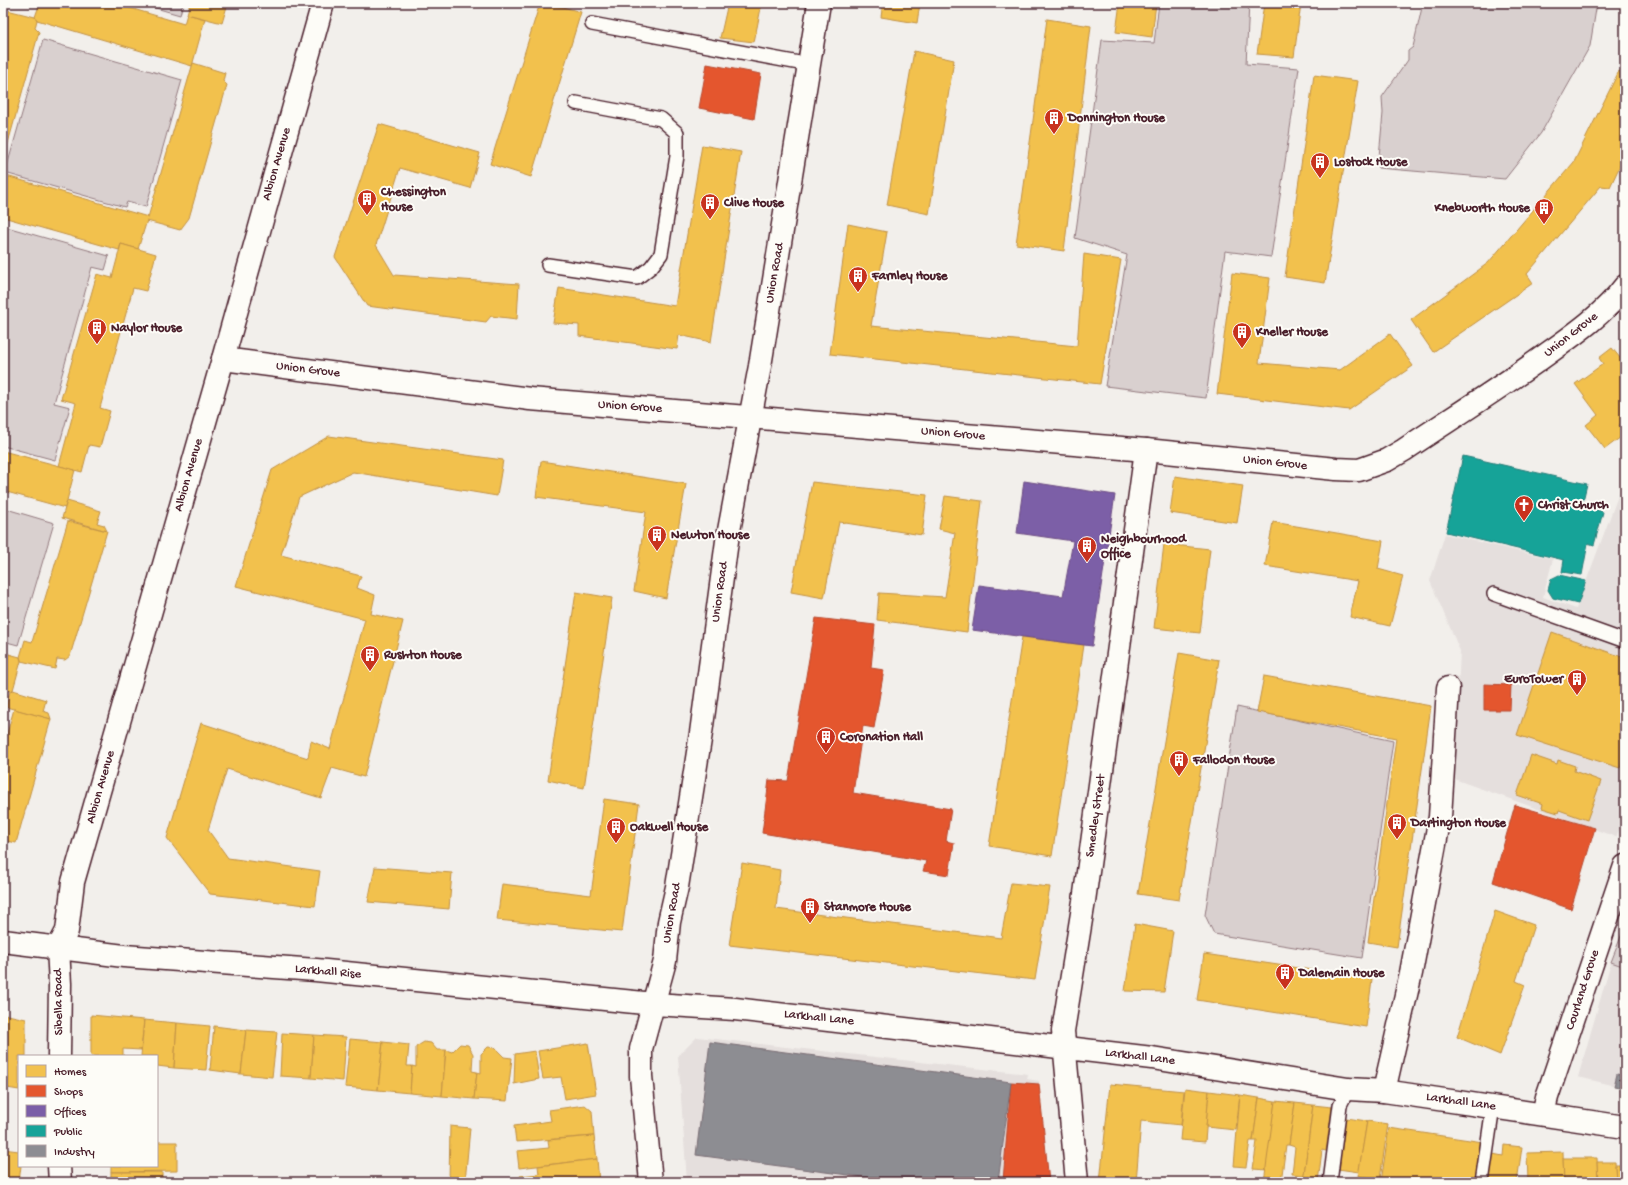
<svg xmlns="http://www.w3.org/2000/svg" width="1628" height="1185" font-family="'Gochi Hand',sans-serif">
	<rect width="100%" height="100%" fill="#f2efeb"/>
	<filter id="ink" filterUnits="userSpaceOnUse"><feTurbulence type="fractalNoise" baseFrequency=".025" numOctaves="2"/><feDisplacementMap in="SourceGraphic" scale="8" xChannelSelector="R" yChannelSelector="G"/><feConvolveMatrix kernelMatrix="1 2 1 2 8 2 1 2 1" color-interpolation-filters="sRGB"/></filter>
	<g filter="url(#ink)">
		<g fill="#e5dfdd">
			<polygon points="1625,477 1625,817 1616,837 1454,779 1460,651 1430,581 1445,534 1553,559 1543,597 1576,609"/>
			<polygon points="1611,962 1625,967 1625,1088 1578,1077"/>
			<polygon points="697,1037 1028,1074 1027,1079 1039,1081 1048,1182 687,1182 678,1056"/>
		</g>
		<g fill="#d9d0cf" stroke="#92787d">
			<polygon points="138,3 183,3 180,15"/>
			<polygon points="1159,3 1249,3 1246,64 1299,68 1271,257 1225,251 1206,398 1105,386 1127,255 1075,238 1102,40 1154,43"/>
			<polygon points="1423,3 1597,3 1590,46 1541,133 1505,179 1378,168 1383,113 1382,97 1408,60 1408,51 1413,47"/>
			<polygon points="43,40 182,80 146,207 127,202 125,207 5,173"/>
			<polygon points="3,226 109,256 105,270 92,267 54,403 70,407 55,460 3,446"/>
			<polygon points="3,508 54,523 18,645 3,641"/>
			<polygon points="1237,707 1393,741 1362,958 1214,934 1205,915"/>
			<polygon points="1625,926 1625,967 1611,962"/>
		</g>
		<g fill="#f2c14e" stroke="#c09044">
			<polygon points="40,3 113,3 184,24 187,14 205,19 192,66 37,20 35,17"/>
			<polygon points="190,3 228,3 222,23 187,14"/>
			<polygon points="540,3 548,3 581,12 531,177 490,164"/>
			<polygon points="728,3 762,3 754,42 720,38"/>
			<polygon points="883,3 920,3 917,23 881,17"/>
			<polygon points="1120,3 1156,3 1152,37 1116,32"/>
			<polygon points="1264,3 1301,3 1294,57 1257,54"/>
			<polygon points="3,9 35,17 37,20 35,28 39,32 3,161"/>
			<polygon points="1047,19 1091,26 1064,251 1016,244"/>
			<polygon points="914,51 954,60 929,214 887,205"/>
			<polygon points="193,63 225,73 223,81 227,85 189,218 180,230 147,221"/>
			<polygon points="1619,71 1625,74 1625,155 1610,187 1601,186 1527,274 1533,283 1433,352 1411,320 1488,263 1574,162"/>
			<polygon points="1314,75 1358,81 1325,283 1285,277"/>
			<polygon points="379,124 480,153 470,188 400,168 376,245 394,275 519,284 517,319 491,316 486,322 367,306 335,257"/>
			<polygon points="702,145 741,152 711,342 679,335 677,349 579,336 579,325 553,323 559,288 675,306"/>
			<polygon points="3,175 148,217 138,249 121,244 119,250 3,217"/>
			<polygon points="848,224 887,232 871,326 1077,346 1084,254 1121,260 1100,384 830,354"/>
			<polygon points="121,244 156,254 146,291 133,288 100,408 110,411 100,447 89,445 82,472 59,466 76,403 61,399 97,274 112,278"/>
			<polygon points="1232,273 1270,278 1259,363 1340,370 1390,334 1413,366 1349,410 1217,394"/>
			<polygon points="1612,348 1625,364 1625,420 1619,425 1625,434 1605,449 1586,425 1598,415 1575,384 1603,364 1599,358"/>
			<polygon points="329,436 503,460 497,496 353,472 299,497 281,555 361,576 357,588 375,595 371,614 403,621 364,777 332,768 321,798 227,769 208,830 228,858 320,871 315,906 210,894 167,838 201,723 308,758 311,741 330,749 365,619 236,586 272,470"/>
			<polygon points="3,451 75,470 65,508 3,491"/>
			<polygon points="541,461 686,484 666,598 634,591 646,512 536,497"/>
			<polygon points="1175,476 1243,486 1237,523 1170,513"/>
			<polygon points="812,482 927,495 922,535 839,522 824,598 791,592"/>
			<polygon points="945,496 982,501 967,632 877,620 879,593 945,597 955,533 939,529"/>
			<polygon points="67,501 101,511 97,523 104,525 107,531 62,518"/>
			<polygon points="68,521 107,531 70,656 65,660 57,659 55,669 21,661 20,657 25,640 32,642"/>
			<polygon points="1273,522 1383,541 1378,569 1403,576 1390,626 1350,617 1358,581 1265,566"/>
			<polygon points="1164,544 1210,549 1200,633 1154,628"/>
			<polygon points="576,592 612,598 584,788 548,780"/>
			<polygon points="1552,632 1625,658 1625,754 1620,768 1517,735"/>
			<polygon points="1022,637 1084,645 1052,856 989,846"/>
			<polygon points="5,653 20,657 21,661 13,690 10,691 3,689"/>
			<polygon points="1179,653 1219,660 1179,900 1138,894"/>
			<polygon points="1264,676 1431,706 1397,947 1368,942 1396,738 1257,712"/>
			<polygon points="13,690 46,700 43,711 49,713 51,719 6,707 10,691"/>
			<polygon points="14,709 51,719 16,843 3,840 3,748"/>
			<polygon points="1531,755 1557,764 1558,760 1575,766 1574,771 1601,781 1587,820 1559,810 1558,813 1542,808 1543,804 1517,795"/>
			<polygon points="604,799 639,804 622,932 497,920 502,884 591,895"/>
			<polygon points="3,840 8,841 3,858"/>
			<polygon points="742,863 780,870 776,909 1001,938 1011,883 1050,887 1035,980 729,945"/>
			<polygon points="375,867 452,873 449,909 368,902"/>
			<polygon points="1495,911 1534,925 1516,981 1525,985 1500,1055 1457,1037"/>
			<polygon points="1135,924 1173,931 1164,992 1125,991"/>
			<polygon points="1204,954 1372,979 1366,1027 1197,1000"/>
			<polygon points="3,1014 26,1019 26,1056 19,1056 19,1090 7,1088 8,1077 3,1077"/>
			<polygon points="91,1015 144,1020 141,1050 123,1049 123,1056 91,1056"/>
			<polygon points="144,1020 177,1023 174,1068 157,1066 157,1056 141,1056"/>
			<polygon points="177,1023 210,1026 206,1070 174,1068"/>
			<polygon points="214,1026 246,1030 241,1074 210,1070"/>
			<polygon points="246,1030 277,1032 272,1077 241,1074"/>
			<polygon points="282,1033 314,1035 311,1078 280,1076"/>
			<polygon points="314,1035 346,1037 343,1081 311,1078"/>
			<polygon points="350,1039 383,1042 378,1090 345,1087"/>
			<polygon points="383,1042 409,1045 407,1066 412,1066 410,1093 378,1090"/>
			<polygon points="424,1042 431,1043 437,1050 446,1050 442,1096 410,1093 412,1066 416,1067 416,1047"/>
			<polygon points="588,1043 596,1094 565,1099 561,1077 543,1079 538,1051"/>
			<polygon points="460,1044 468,1045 473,1054 472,1071 477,1072 474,1099 442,1096 446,1050 452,1052"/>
			<polygon points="488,1047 495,1048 504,1057 512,1058 507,1101 474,1099 477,1072 481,1073 481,1054"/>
			<polygon points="535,1051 539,1079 514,1084 515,1054"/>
			<polygon points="1110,1084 1184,1091 1181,1125 1141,1121 1136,1182 1100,1182"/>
			<polygon points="1185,1088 1209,1091 1205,1142 1180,1140"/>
			<polygon points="1209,1091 1240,1095 1236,1130 1206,1127"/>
			<polygon points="1240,1095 1259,1098 1253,1141 1250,1141 1246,1167 1234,1166"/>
			<polygon points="1259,1098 1275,1101 1267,1170 1253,1169 1257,1141 1253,1141"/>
			<polygon points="1275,1101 1295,1103 1289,1145 1286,1145 1281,1182 1264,1182"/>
			<polygon points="1295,1103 1313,1105 1304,1175 1292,1174 1295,1147 1289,1145"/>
			<polygon points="585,1105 592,1111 594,1136 516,1142 514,1126 551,1121 549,1110"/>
			<polygon points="1313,1105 1332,1107 1326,1151 1322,1150 1318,1182 1303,1182"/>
			<polygon points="1346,1118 1367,1121 1359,1172 1338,1169"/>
			<polygon points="1367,1121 1388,1124 1380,1179 1358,1176"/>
			<polygon points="450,1126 470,1128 465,1182 449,1182"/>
			<polygon points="1389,1128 1483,1142 1477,1182 1381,1182"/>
			<polygon points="594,1136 597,1159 519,1168 517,1151 549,1148 548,1140"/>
			<polygon points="157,1142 177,1142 177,1171 111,1172 111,1166 157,1166"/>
			<polygon points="1504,1145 1522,1147 1517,1182 1489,1182 1493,1154 1503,1156"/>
			<polygon points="3,1149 19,1151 19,1166 21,1166 19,1182 3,1182"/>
			<polygon points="1563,1152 1564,1182 1528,1182 1527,1153"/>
			<polygon points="1563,1158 1597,1158 1598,1182 1564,1182"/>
			<polygon points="597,1159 599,1182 521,1182 520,1176 539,1174 538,1166"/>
			<polygon points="1597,1162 1615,1162 1616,1182 1598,1182"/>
			<polygon points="1615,1165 1625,1165 1625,1182 1616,1182"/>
			<rect x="111" y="1172" width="51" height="10"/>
		</g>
		<g fill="#e4572e" stroke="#b6462d">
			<polygon points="707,64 761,74 754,119 699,108"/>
			<polygon points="816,618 875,625 871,668 884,670 874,728 863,726 853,793 951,809 946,841 954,843 949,875 923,871 926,861 762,833 769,780 788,781"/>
			<polygon points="1484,684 1511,685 1510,710 1484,710"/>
			<polygon points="1515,805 1595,828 1571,909 1493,882"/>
			<polygon points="1011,1082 1039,1084 1049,1182 1003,1181"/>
		</g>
		<polygon fill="#7b5ea7" stroke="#6c4b82" points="1024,481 1115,495 1092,646 972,630 979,585 1063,596 1073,541 1017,533"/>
		<g fill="#17a398" stroke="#267b77">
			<polygon points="1463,456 1587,484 1582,505 1603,512 1594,545 1588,543 1582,575 1562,572 1564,560 1446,532"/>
			<polygon points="1559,575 1586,581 1578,604 1553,598 1548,590 1551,579"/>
		</g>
		<g fill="#8d8d92" stroke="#796c73">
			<polygon points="710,1042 1011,1082 998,1182 901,1182 696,1155"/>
			<polygon points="1617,1074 1625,1076 1625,1088 1614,1086"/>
		</g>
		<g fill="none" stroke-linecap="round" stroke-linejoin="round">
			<g stroke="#4a1f2b" stroke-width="16">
				<g id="service">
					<polyline points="592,24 810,65"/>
					<polyline points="548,265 637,278 651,267 661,254 677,156 677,133 661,119 576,103"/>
					<polyline points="1494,594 1625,641"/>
					<polyline points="1330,1182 1340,1105 1348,1089"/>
					<polyline points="1482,1182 1493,1107"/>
				</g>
			</g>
			<g stroke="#4a1f2b" stroke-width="25">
				<g id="minor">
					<path d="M223 359 530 399 1146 450 1336 469 1359 470 1387 460 1404 450C1452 418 1500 388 1547 354 1575 334 1604 314 1625 286"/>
					<polyline points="3,941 124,956 316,970 654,1004 735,1009 1152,1058 1348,1089 1384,1091 1625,1127"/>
					<polyline points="58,948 67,931 73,882 223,359 323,3"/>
					<polyline points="58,948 60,984 59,1056"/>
					<polyline points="1384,1091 1411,973 1440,817 1448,688"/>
					<polyline points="1543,1114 1547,1097 1625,866"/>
					<polyline points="59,1166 60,1182"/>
					<polyline points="651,1182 641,1076 641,1049 665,961 669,922 677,887 701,733 727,541 760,366 819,3"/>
					<polyline points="1077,1182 1063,1031 1084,901 1146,450"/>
				</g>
			</g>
			<use href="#service" stroke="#fdfcf7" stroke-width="13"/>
			<use href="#minor" stroke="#fdfcf7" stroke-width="22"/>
		</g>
	</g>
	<defs>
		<g id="building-pin" transform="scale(1)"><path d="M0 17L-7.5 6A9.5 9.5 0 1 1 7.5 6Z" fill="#c8321e" stroke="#fdfcf7"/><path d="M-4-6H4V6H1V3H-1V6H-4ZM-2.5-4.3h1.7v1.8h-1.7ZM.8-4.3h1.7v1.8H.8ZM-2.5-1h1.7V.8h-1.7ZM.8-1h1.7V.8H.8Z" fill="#fff"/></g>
		<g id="church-pin" transform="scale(1)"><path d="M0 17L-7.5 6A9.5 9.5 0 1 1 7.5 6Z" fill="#c8321e" stroke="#fdfcf7"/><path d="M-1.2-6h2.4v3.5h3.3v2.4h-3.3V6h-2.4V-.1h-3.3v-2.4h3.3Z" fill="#fff"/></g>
	</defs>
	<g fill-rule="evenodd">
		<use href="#building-pin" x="1054" y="118"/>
		<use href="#building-pin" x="1320" y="162"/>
		<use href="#building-pin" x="367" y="199"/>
		<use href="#building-pin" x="710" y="203"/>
		<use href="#building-pin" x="1544" y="208"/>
		<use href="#building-pin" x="858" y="276"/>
		<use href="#building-pin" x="97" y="328"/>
		<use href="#building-pin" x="1242" y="332"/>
		<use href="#church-pin" x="1524" y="505"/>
		<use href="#building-pin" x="657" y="535"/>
		<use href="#building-pin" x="1087" y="546"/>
		<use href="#building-pin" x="370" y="655"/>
		<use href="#building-pin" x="1577" y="679"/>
		<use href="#building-pin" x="826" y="737"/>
		<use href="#building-pin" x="1179" y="760"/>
		<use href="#building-pin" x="1397" y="823"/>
		<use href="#building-pin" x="616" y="827"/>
		<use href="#building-pin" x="810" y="907"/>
		<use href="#building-pin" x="1285" y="973"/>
	</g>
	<g text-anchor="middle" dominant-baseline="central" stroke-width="4" stroke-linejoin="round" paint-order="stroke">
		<g font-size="13" font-weight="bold" fill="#4a1f2b" stroke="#fdfcf7" text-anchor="start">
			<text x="1068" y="118">Donnington House</text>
			<text x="1334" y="162">Lostock House</text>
			<text x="381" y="192">Chessington<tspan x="381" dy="15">House</tspan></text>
			<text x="724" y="203">Clive House</text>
			<text x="1530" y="208" text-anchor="end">Knebworth House</text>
			<text x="872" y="276">Farnley House</text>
			<text x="111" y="328">Naylor House</text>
			<text x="1256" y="332">Kneller House</text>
			<text x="1538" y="505">Christ Church</text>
			<text x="671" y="535">Newton House</text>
			<text x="1101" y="539">Neighbourhood<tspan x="1101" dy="15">Office</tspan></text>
			<text x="384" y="655">Rushton House</text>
			<text x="1563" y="679" text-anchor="end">EuroTower</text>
			<text x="840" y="737">Coronation Hall</text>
			<text x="1193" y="760">Fallodon House</text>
			<text x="1411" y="823">Dartington House</text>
			<text x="630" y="827">Oakwell House</text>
			<text x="824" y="907">Stanmore House</text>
			<text x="1299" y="973">Dalemain House</text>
		</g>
		<g font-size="13" fill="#4a1f2b" stroke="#fdfcf7">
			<text transform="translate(277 164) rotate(-74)">Albion Avenue</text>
			<text transform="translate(775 273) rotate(-80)">Union Road</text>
			<text transform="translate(1571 335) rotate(-38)">Union Grove</text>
			<text transform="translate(308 370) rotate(7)">Union Grove</text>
			<text transform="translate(630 407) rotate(4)">Union Grove</text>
			<text transform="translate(953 434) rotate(5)">Union Grove</text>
			<text transform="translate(1275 463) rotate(6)">Union Grove</text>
			<text transform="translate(189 475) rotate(-74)">Albion Avenue</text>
			<text transform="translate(720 592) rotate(-82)">Union Road</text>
			<text transform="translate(101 787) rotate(-74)">Albion Avenue</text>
			<text transform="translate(1096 816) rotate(-82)">Smedley Street</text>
			<text transform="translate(672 913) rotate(-80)">Union Road</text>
			<text transform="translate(328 972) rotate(5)">Larkhall Rise</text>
			<text transform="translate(1583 990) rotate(-72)">Courland Grove</text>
			<text transform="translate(59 1002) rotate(-91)">Sibella Road</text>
			<text transform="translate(819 1018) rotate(6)">Larkhall Lane</text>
			<text transform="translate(1140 1057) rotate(7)">Larkhall Lane</text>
			<text transform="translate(1461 1102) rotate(8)">Larkhall Lane</text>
		</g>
	</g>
	<rect width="1628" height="1185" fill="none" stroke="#fdfcf7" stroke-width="16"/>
	<rect x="8" y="8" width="1612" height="1169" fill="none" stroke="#4a1f2b" stroke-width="1.5" filter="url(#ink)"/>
	<rect x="18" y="1055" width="140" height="112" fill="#fdfcf7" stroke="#b5a4a5"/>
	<rect x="26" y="1065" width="20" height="12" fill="#f2c14e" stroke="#b5a4a5"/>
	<text x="54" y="1075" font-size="12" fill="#4a1f2b">Homes</text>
	<rect x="26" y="1085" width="20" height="12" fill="#e4572e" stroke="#b5a4a5"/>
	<text x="54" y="1095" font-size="12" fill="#4a1f2b">Shops</text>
	<rect x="26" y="1105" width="20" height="12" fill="#7b5ea7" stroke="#b5a4a5"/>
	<text x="54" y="1115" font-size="12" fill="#4a1f2b">Offices</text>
	<rect x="26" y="1125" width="20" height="12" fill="#17a398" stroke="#b5a4a5"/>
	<text x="54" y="1135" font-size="12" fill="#4a1f2b">Public</text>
	<rect x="26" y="1145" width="20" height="12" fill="#8d8d92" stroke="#b5a4a5"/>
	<text x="54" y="1155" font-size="12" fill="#4a1f2b">Industry</text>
</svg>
